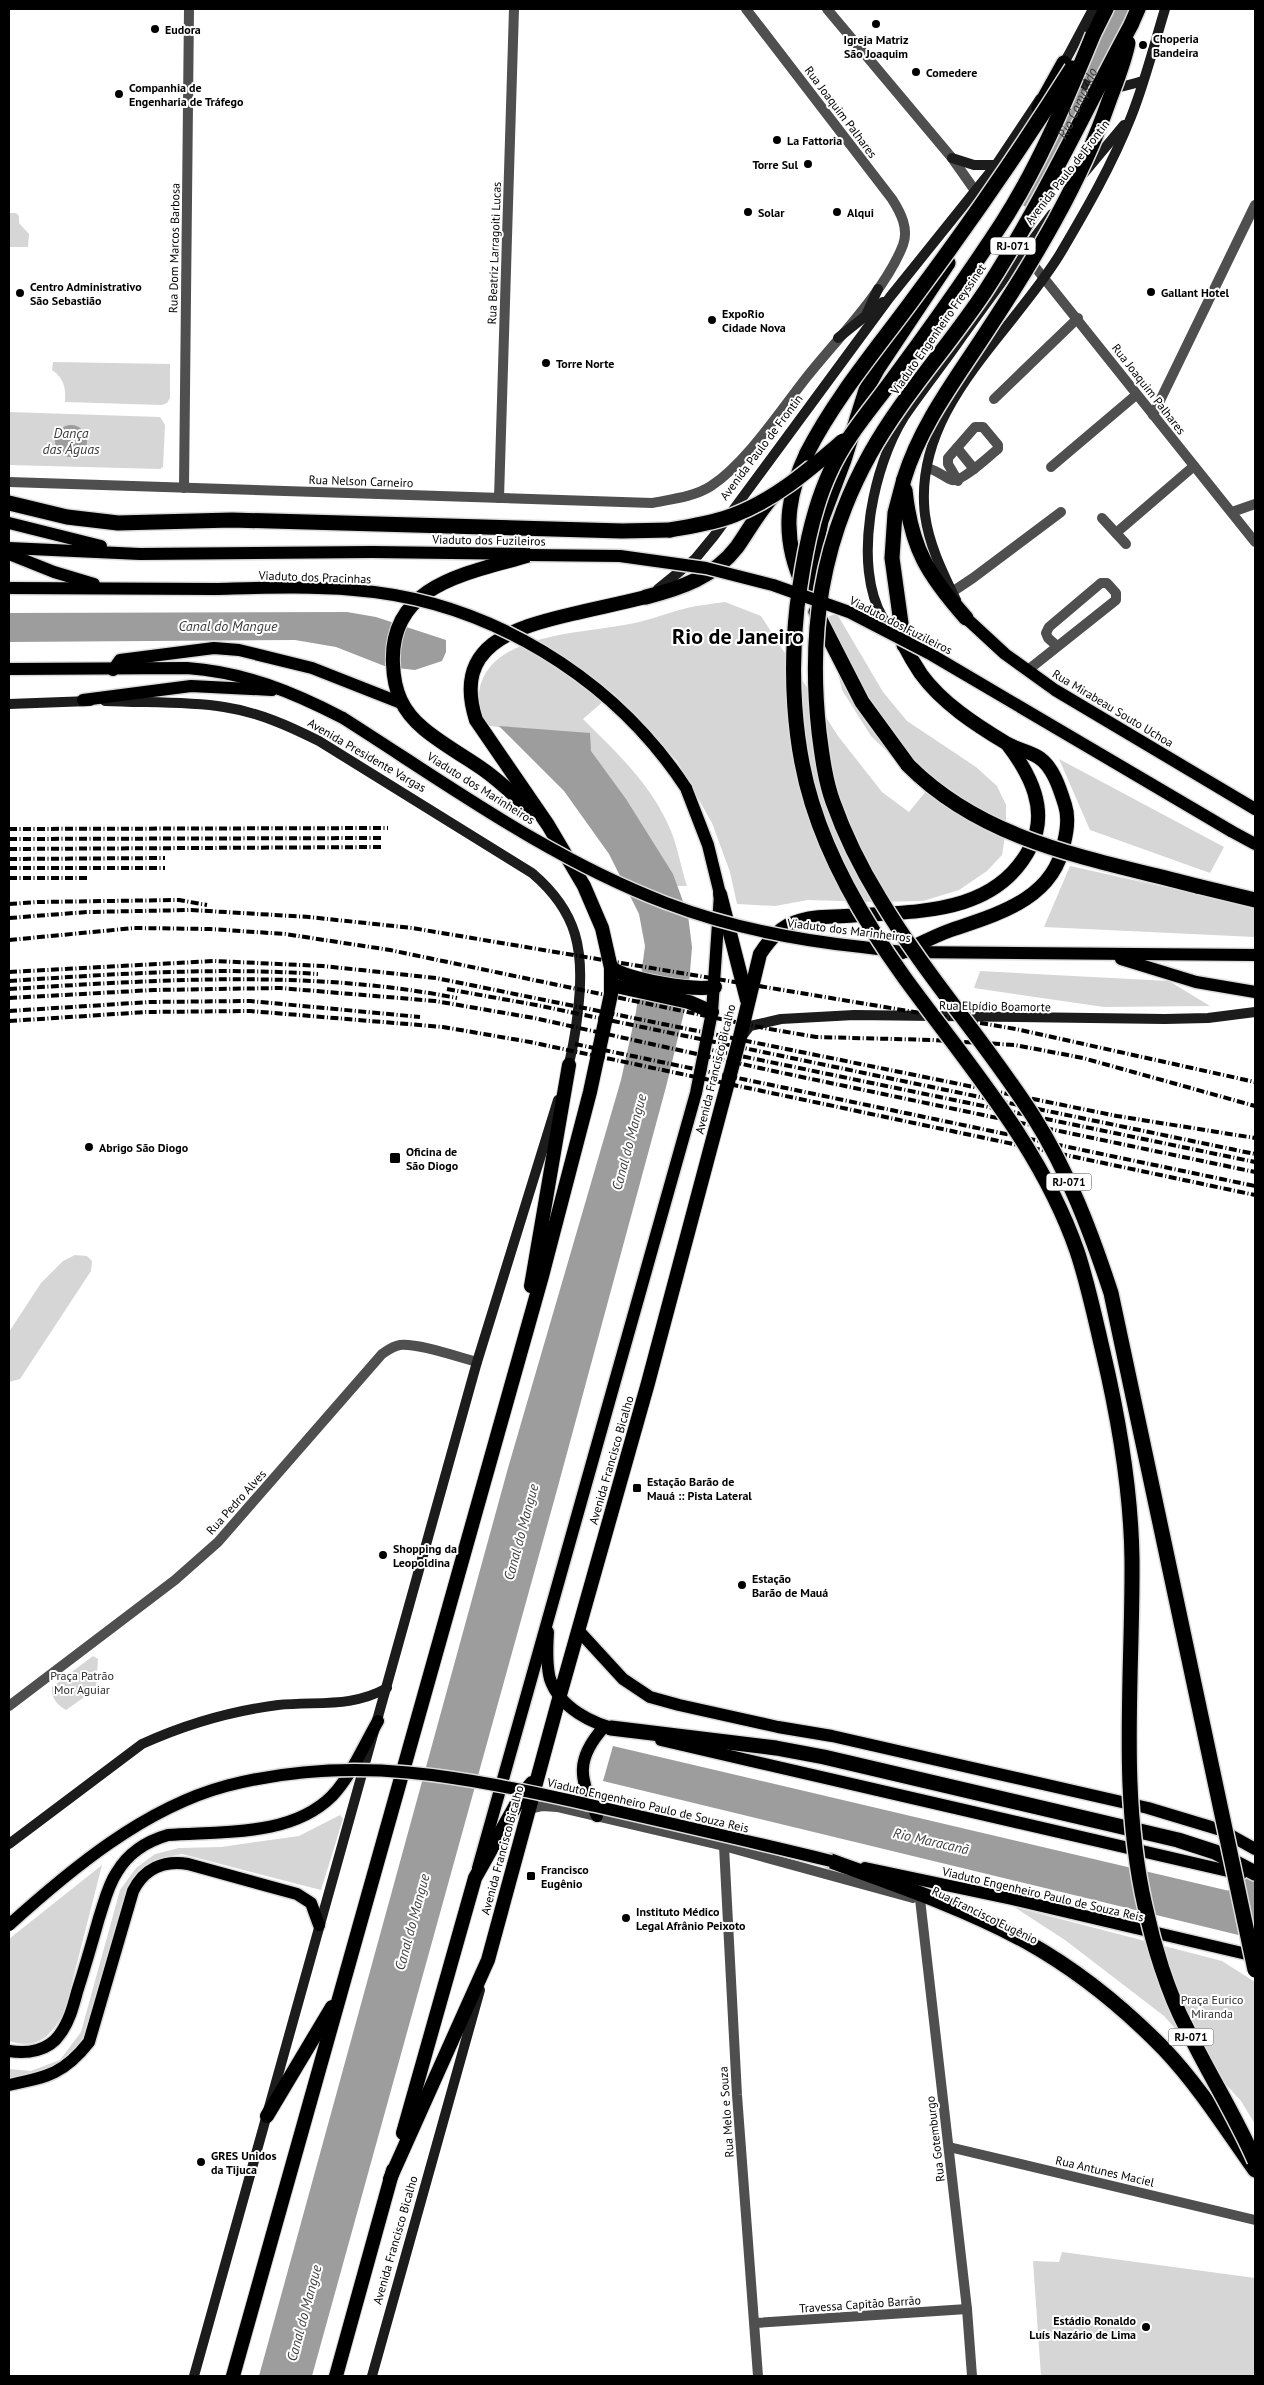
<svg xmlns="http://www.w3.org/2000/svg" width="1264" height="2385" font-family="'PT Sans',sans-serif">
	<rect width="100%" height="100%" fill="#fff"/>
	<g fill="#d6d6d6">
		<polygon points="9,213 16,213 19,216 19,223 29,234 28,247 9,247"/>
		<path d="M53 362 170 364V398L167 403 162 405 65 402C66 388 64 378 52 370Z"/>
		<polygon points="9,412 160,417 165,425 163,467 160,469 9,465"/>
		<path d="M725 602 761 616 838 736 882 792 909 812 927 790 871 736 842 690 828 631 829 616 837 614 883 692 907 721 976 767 997 786 1006 805V830L1002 855 987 871 959 890 923 901 873 902 808 900 775 906 737 904 730 872 712 823 677 761 613 693 583 719C616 752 653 786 671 831 678 848 681 868 687 886H667L575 737 482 725C476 711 476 707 479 692 488 630 592 634 639 622 655 618 671 612 687 608 699 605 712 604 725 602Z"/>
		<polygon points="1059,759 1224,847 1210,873 1090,830"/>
		<polygon points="1070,866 1255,907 1255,937 1044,927"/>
		<polygon points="980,971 1169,981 1210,1006 1104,1007 974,988"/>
		<polygon points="75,1255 87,1256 92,1261 91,1271 20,1379 9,1382 9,1332 41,1283 63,1261"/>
		<path d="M93 1656 98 1659 96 1689 66 1710C57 1705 51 1698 52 1687Z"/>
		<path d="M340 1815 343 1819 321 1890 182 1854C151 1860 140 1865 126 1894L81 2044C60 2069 40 2072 9 2080V2069L31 2071 60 2060 81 2032 120 1890 136 1868 155 1854 179 1848 221 1847 299 1836Z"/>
		<path d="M102 1865 64 2014C49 2037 38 2050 9 2041V1939Z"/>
		<polygon points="1014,1907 1222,1961 1255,1982 1255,2124 1241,2101 1164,2016 1065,1940"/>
		<polygon points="1062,2252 1255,2278 1255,2376 1041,2376 1033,2261 1059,2262"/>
	</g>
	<g fill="#9d9d9d">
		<circle cx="71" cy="441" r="16"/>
		<polygon points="347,612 376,617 446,640 446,652 442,661 415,670 387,667 336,647 295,640 9,642 9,613"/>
		<polygon points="499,726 590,733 591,751 626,799 673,874 688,915 692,947 688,996 666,1087 557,1490 312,2376 259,2376 508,1468 621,1080 636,1012 645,946 639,914 609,854 564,791"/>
		<polygon points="613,1746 1255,1897 1255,1939 603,1781"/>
	</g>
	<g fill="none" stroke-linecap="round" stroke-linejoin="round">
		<g stroke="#9d9d9d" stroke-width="28">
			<path id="s1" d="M1031 194 1069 123 1120 9"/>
			<polyline points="1225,1910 1255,1889"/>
		</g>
		<g stroke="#dbdbdb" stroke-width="15">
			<g id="primary">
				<polyline points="9,523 101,546"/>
				<polyline points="9,548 140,554 372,552 525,554"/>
				<polyline points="9,554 54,572 94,584"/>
				<polyline points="9,588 214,589"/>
				<polyline points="966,618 1005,654 1055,690 1255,809"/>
				<path d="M9 669 187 668C244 672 293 692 343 718"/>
				<polyline points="113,670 120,660 214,648 239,650 312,668 401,703"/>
				<polyline points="83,700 191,686 272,690"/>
				<polyline points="1231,831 1255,844"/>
				<polyline points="862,947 902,952 1255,955"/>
				<polyline points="1121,959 1196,982 1255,992"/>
				<polyline points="578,1630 623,1679 650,1697 679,1705 778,1727 832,1736 1148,1808 1221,1830 1255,1849"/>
				<path d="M548 1632C547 1647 546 1664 550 1679 560 1708 592 1724 620 1730"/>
				<polyline points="661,1740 1241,1874"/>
				<path d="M597 1816C579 1779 575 1759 604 1727"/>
				<polyline points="478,1868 696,1093 712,1012 720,894 708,845 686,788"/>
				<polyline points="865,1868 1012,1899 1255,1956"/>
				<path d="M9 2051C27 2054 49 2051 60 2034 69 2022 73 2007 77 1992 85 1967 92 1943 99 1918 104 1903 108 1885 117 1872 129 1852 147 1841 168 1835 222 1831 291 1837 332 1796 351 1776 364 1745 378 1721"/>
				<path d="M9 2085C47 2077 64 2074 89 2042L133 1891C144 1869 163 1860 188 1864L297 1894 311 1903 319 1925"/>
			</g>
		</g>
		<g stroke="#dbdbdb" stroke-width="16">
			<g id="trunk">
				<path d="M530 555C470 573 389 583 393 664 394 691 402 711 424 729 442 744 464 756 484 770 501 782 517 798 533 812"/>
				<polyline points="720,894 747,1000"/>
				<path d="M902 952C918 945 934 936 951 930 998 914 1054 899 1064 843 1067 831 1069 817 1065 805 1060 789 1053 766 1038 757 1028 751 1016 749 1006 743 976 725 942 703 921 674 915 665 909 655 904 645"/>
				<path d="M611 968C630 980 691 991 715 987"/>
				<polyline points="611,985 689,1002 712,1012"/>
				<polyline points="531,1286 569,1065"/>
				<polyline points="267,2116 332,2007"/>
				<polyline points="403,2133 475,1878 521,1796 532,1783"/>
				<path d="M390 2179 488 1960 560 1695 648 1383 740 1037 760 954C769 940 780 927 796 922 811 916 829 917 845 916 913 911 996 917 1031 846 1049 810 1030 774 1008 745"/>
				<path d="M233 2376 542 1276 590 1092 611 994V968L602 928 584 886 548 825 476 720C452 645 513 628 572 614 597 608 622 603 646 597"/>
				<polyline points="336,2376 393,2170"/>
			</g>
		</g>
		<g stroke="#dbdbdb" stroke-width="18">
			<g id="motorway">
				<polyline points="1131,25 1138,9"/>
				<polyline points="1093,35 1106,9"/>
				<polyline points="1039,108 1064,63"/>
				<path d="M905 490C911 548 928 575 966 618"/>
				<polyline points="9,503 67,517 118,523 232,520 622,531 670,530"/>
				<path d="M804 587C782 540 785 499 807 453"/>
				<polyline points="807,594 821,521 844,460 866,390 878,368 948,263"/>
				<path d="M646 597C681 588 714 577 737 547 749 530 759 511 773 496"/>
				<polyline points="816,612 862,702 908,765"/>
				<polyline points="904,645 892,558 895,513 904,479"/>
				<polyline points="1197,886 1255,900"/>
				<polyline points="611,1728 776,1748 824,1757 1178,1840 1215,1852 1255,1873"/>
				<path d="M831 1861C897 1885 965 1908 1027 1942 1077 1970 1124 2008 1164 2049 1199 2086 1226 2129 1255 2170"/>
			</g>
		</g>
		<g stroke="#4f4f4f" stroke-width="10">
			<polyline points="1027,257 1255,542"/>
			<polyline points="994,399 1078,318"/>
			<polyline points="1153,415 1255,205"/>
			<polyline points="957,448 974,469"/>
			<polyline points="1051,467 1136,395"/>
			<path d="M927 468C940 471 943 477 952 480 961 483 990 455 998 449V445L983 427H975L948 458V464L958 481"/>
			<polyline points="184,488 189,9"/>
			<polyline points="499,498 514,9"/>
			<polyline points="1232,512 1255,504"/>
			<polyline points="1102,518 1126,544"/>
			<polyline points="1116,533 1194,466"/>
			<polyline points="952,592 973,578 1061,512"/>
			<polyline points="1028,670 1116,600 1116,593 1107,583 1101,583 1049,627 1046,633 1048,638 1057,646"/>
			<polyline points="528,1809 542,1806 557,1807 724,1846 913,1898"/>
			<polyline points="724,1846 737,2095 758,2376"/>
			<polyline points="920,1899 967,2309 972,2376"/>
			<polyline points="949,2147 1255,2220"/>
			<polyline points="755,2323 967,2309"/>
		</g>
		<g stroke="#4f4f4f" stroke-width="10">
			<polyline points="827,9 952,158 976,192"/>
			<path d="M9 482 652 503C672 499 694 497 711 486 746 463 780 411 806 378 837 339 885 291 903 245 909 229 901 213 892 199L746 9"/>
			<path d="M9 1706 175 1580 218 1542 382 1354C388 1350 393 1346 400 1345 418 1343 458 1357 477 1362"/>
		</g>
		<g stroke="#1c1c1c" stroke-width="10">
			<polyline points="1062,67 1093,9"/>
			<path d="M1073 74C1092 98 1117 88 1143 81"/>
			<polyline points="952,158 974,165 996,165"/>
			<polyline points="1084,173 1124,125"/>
			<polyline points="867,313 878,289"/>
			<polyline points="838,338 883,302"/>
			<polyline points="658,589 695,559 714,536 890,297 996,165 1040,99"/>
			<path d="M956 600C943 573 929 545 925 515 912 409 1010 336 1060 254 1086 210 1112 165 1131 117 1145 82 1154 45 1165 9"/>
			<path d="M897 636C893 630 887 624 883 618 852 566 873 466 904 417 923 389 945 362 964 334 993 294 1022 254 1052 214"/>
			<path d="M105 701C144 703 186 701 224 707 258 712 289 726 319 741L532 873C578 912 585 951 578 1010 576 1030 573 1050 567 1070"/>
			<polyline points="9,704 90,701"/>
			<polyline points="743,1035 750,1026 781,1019 854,1015 1165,1019 1208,1018 1255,1012"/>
			<path d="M9 1844 142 1744C186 1724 231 1711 278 1705 318 1701 351 1708 387 1688"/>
			<polyline points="194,2376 477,1362 558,1100"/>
			<polyline points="372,2376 480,1990"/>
		</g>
		<use href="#primary" stroke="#000" stroke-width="12"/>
		<use href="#trunk" stroke="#000" stroke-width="14"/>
		<use href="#motorway" stroke="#000" stroke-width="15"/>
		<g stroke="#000" stroke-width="4" stroke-dasharray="8 2.5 1 2.5" stroke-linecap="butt">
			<polyline points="9,829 388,828"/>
			<polyline points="9,839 381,838"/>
			<polyline points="9,849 382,847"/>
			<polyline points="9,859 165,858"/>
			<polyline points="9,868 165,868"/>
			<polyline points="9,878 87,878"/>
			<polyline points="9,904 37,902 179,900 207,905"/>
			<polyline points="9,918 87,912 191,910 309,917 412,928 1016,1029 1255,1082"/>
			<polyline points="9,940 134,928 210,929 285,934 390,950 764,1028 816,1037 933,1040 1015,1045 1083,1058 1255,1106"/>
			<polyline points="9,972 214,961 323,966 436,978 1117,1116 1255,1138"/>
			<path d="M9 981C112 974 215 967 318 974"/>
			<path d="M9 989C158 980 309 969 457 998"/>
			<polyline points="447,989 536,1005 1255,1154"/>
			<polyline points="9,998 154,990 280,988 435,1001 534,1018 778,1072 1255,1172"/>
			<polyline points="9,1011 150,1002 250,1001 420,1017"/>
			<polyline points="9,1021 146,1012 250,1011 443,1027 530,1042 1255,1195"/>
			<polyline points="575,1044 1255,1186"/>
			<polyline points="702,1048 1255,1162"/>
		</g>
		<g stroke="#dbdbdb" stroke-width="15" stroke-linecap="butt">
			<g id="primary-bridge">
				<polyline points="530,555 620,556 706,568 773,585 849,612 932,655 1231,831"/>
				<path d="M214 589C260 588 307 586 354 590 487 600 613 677 686 788"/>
				<path d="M343 718C447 784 550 859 666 903 729 927 794 940 862 947"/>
				<path d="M9 1925C70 1870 144 1808 226 1786 356 1752 468 1778 595 1806 674 1824 753 1842 831 1861"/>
			</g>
		</g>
		<g stroke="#dbdbdb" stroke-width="18" stroke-linecap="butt">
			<g id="motorway-bridge">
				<path d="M1131 25C1083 114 1041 205 986 290 949 346 903 395 870 454 821 542 808 632 819 732 822 755 825 780 833 802 845 836 861 868 880 899 925 975 985 1041 1033 1116 1068 1171 1091 1232 1111 1293L1255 1970"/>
				<path d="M1093 35C1066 100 1040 164 1002 223 968 275 932 326 895 376 873 407 846 436 830 472 811 513 803 562 797 607 790 670 793 742 812 803 831 865 866 924 904 977 968 1065 1041 1147 1077 1251 1088 1284 1095 1318 1103 1352 1119 1420 1131 1489 1132 1559 1133 1675 1119 1792 1145 1906 1153 1944 1168 1993 1186 2027 1208 2073 1235 2115 1255 2161"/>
				<path d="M807 453C836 396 880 345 917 294 972 220 1023 146 1072 68"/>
				<path d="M904 479C921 424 956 379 987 331 1035 258 1080 184 1109 101 1116 82 1124 63 1128 43"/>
				<path d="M670 530C692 526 714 523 734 515 776 499 810 469 843 441"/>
				<path d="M908 765C985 843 1094 859 1197 886"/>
			</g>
		</g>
		<use href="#primary-bridge" stroke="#000" stroke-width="12"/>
		<use href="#motorway-bridge" stroke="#000" stroke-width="15"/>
	</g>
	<g fill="#000" stroke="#fff" stroke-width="2">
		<circle cx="876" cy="24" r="5"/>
		<circle cx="155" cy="29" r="5"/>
		<circle cx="1143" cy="45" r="5"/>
		<circle cx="916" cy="72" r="5"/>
		<circle cx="119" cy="94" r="5"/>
		<circle cx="777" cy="140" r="5"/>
		<circle cx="808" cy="164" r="5"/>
		<circle cx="748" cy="212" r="5"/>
		<circle cx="837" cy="212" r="5"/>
		<circle cx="1151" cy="292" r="5"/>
		<circle cx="20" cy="293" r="5"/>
		<circle cx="712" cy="320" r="5"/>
		<circle cx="546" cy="363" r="5"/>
		<circle cx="89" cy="1147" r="5"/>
		<rect x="389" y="1152" width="12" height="12" rx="2.5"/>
		<rect x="632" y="1483" width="10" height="10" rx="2.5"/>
		<circle cx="383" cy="1555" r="5"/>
		<circle cx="742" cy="1585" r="5"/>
		<rect x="526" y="1871" width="10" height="10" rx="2.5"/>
		<circle cx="626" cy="1918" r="5"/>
		<circle cx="201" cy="2162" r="5"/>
		<circle cx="1146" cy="2327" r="5"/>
	</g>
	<g text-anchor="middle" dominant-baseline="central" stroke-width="4" stroke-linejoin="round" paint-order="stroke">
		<g fill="#fff" stroke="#4c4c4c" stroke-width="1">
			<rect x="990.5" y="237.5" width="45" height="17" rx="4"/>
			<rect x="1046.5" y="1173.5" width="45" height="17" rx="4"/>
			<rect x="1168.5" y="2028.5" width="45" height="17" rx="4"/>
		</g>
		<g font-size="11" font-weight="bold" fill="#000">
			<text x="1013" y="246">RJ-071</text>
			<text x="1069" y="1182">RJ-071</text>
			<text x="1191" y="2037">RJ-071</text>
		</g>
		<g font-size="12" font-weight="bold" fill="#000" stroke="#fff" text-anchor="start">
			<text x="165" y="29">Eudora</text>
			<text x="1153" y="38">Choperia<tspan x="1153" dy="14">Bandeira</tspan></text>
			<text x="876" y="39" text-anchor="middle">Igreja Matriz<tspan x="876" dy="14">São Joaquim</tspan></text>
			<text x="926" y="72">Comedere</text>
			<text x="129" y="87">Companhia de<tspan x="129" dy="14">Engenharia de Tráfego</tspan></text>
			<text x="787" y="140">La Fattoria</text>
			<text x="798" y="164" text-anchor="end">Torre Sul</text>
			<text x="758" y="212">Solar</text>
			<text x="847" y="212">Alqui</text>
			<text x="30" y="286">Centro Administrativo<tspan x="30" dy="14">São Sebastião</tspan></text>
			<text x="1161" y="292">Gallant Hotel</text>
			<text x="722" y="313">ExpoRio<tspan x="722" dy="14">Cidade Nova</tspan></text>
			<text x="556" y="363">Torre Norte</text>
			<text x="99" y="1147">Abrigo São Diogo</text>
			<text x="406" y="1151">Oficina de<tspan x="406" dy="14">São Diogo</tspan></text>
			<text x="647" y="1481">Estação Barão de<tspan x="647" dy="14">Mauá :: Pista Lateral</tspan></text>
			<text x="393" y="1548">Shopping da<tspan x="393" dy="14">Leopoldina</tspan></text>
			<text x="752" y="1578">Estação<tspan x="752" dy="14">Barão de Mauá</tspan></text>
			<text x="541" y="1869">Francisco<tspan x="541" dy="14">Eugênio</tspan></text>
			<text x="636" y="1911">Instituto Médico<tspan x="636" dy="14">Legal Afrânio Peixoto</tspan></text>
			<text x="211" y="2155">GRES Unidos<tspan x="211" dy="14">da Tijuca</tspan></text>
			<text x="1136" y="2320" text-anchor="end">Estádio Ronaldo<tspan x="1136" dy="14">Luís Nazário de Lima</tspan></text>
		</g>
		<g font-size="12" fill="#000" stroke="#fff">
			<text transform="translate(841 112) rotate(53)">Rua Joaquim Palhares</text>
			<text transform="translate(1067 172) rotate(-52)">Avenida Paulo de Frontin</text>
			<text transform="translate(174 248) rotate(-89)">Rua Dom Marcos Barbosa</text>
			<text transform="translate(494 253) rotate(-88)">Rua Beatriz Larragoiti Lucas</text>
			<text transform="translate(938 329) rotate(-55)">Viaduto Engenheiro Freyssinet</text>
			<text transform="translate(1149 389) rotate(52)">Rua Joaquim Palhares</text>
			<text transform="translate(761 447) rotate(-53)">Avenida Paulo de Frontin</text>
			<text transform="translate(361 481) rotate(2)">Rua Nelson Carneiro</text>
			<text transform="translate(489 540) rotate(1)">Viaduto dos Fuzileiros</text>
			<text transform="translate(315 577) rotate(2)">Viaduto dos Pracinhas</text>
			<text transform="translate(901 625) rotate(27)">Viaduto dos Fuzileiros</text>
			<text transform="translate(1113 708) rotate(31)">Rua Mirabeau Souto Uchoa</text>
			<text transform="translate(367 755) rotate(30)">Avenida Presidente Vargas</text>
			<text transform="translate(481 788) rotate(32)">Viaduto dos Marinheiros</text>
			<text transform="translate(849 930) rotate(7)">Viaduto dos Marinheiros</text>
			<text transform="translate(995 1006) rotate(1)">Rua Elpídio Boamorte</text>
			<text transform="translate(715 1069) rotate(-76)">Avenida Francisco Bicalho</text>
			<text transform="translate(611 1460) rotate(-74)">Avenida Francisco Bicalho</text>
			<text transform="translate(236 1502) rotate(-48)">Rua Pedro Alves</text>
			<text transform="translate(648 1805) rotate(13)">Viaduto Engenheiro Paulo de Souza Reis</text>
			<text transform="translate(502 1850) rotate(-75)">Avenida Francisco Bicalho</text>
			<text transform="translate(1043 1894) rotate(13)">Viaduto Engenheiro Paulo de Souza Reis</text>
			<text transform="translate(985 1915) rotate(26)">Rua Francisco Eugênio</text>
			<text transform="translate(726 2112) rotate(-94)">Rua Melo e Souza</text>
			<text transform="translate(935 2139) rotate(-97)">Rua Gotemburgo</text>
			<text transform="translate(1105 2171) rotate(13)">Rua Antunes Maciel</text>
			<text transform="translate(395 2240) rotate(-74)">Avenida Francisco Bicalho</text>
			<text transform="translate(860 2304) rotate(-4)">Travessa Capitão Barrão</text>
		</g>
		<g font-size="12" fill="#2d2d2d" stroke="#fff">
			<text x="82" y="1675">Praça Patrão<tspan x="82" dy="14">Mor Aguiar</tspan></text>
			<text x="1212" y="1999">Praça Eurico<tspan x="1212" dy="14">Miranda</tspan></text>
		</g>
		<g font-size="14" font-style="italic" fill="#3e3e3e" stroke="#fff">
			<text stroke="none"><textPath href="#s1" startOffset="102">Rio Comprido</textPath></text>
			<text x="71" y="433">Dança<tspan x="71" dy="16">das Águas</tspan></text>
			<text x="228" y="626">Canal do Mangue</text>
			<text transform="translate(629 1142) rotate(-75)">Canal do Mangue</text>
			<text transform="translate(521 1532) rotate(-75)">Canal do Mangue</text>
			<text transform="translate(931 1841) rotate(13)">Rio Maracanã</text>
			<text transform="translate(412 1922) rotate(-75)">Canal do Mangue</text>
			<text transform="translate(304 2313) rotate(-75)">Canal do Mangue</text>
		</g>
		<g font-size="22" font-weight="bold" fill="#000" stroke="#fff">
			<text x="738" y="636">Rio de Janeiro</text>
		</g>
	</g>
	<rect width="1264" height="2385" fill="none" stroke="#000000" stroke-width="20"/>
</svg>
